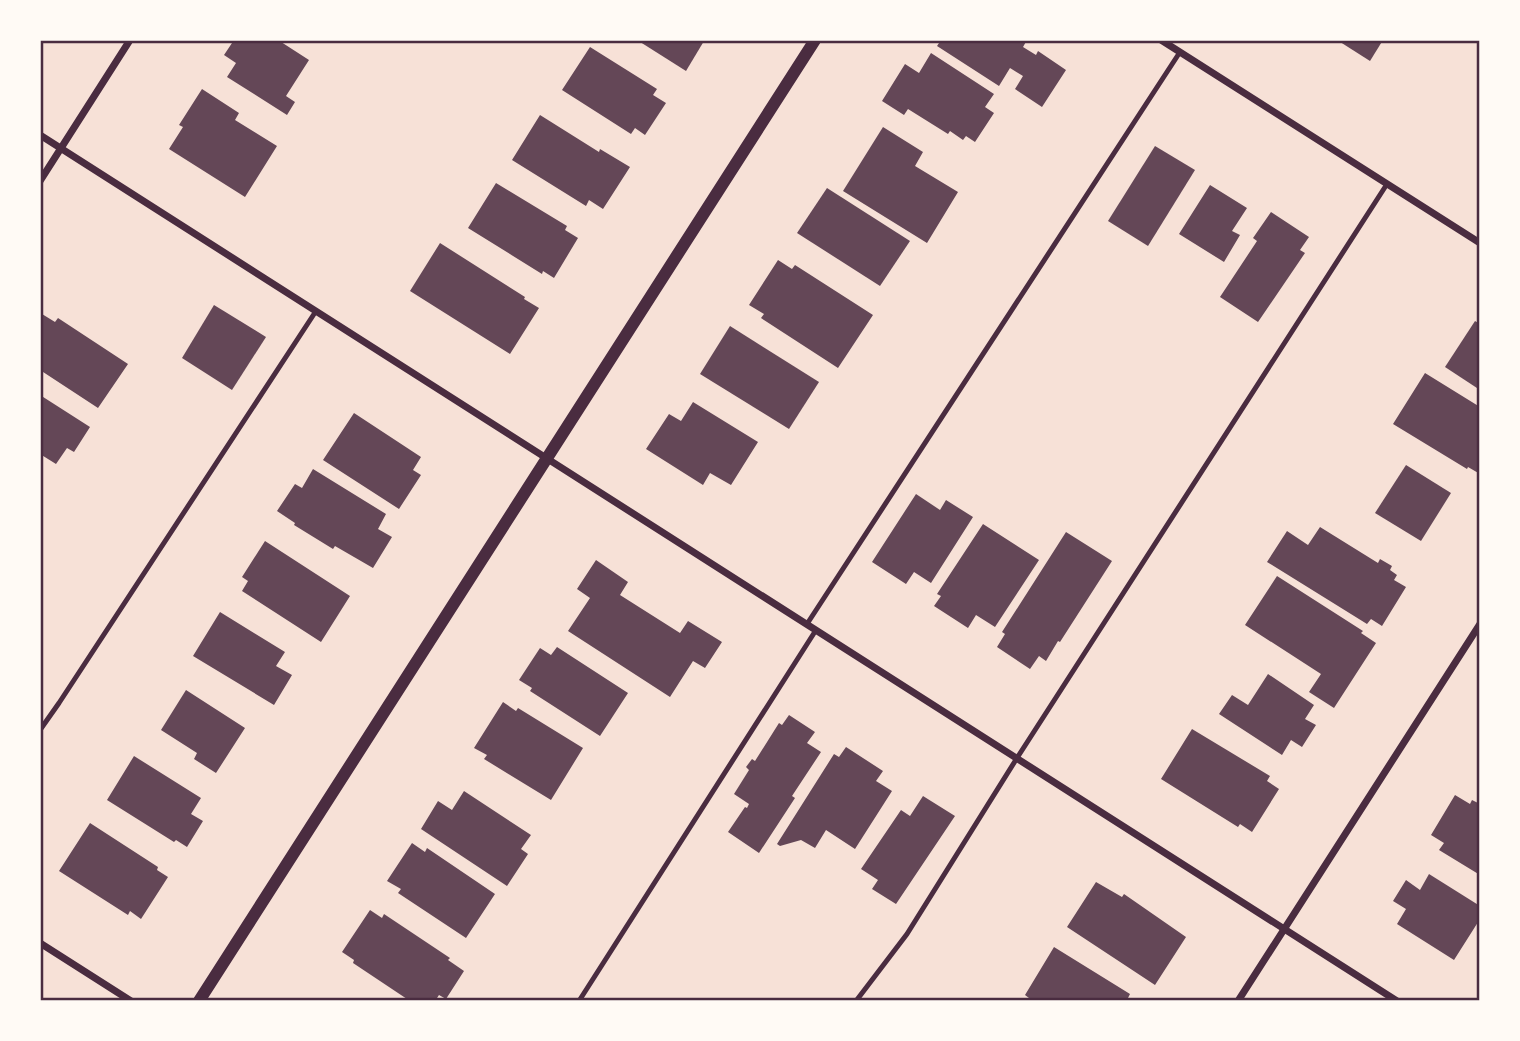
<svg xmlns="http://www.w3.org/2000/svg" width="1520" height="1041" font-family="'Noto Sans',sans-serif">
	<rect width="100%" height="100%" fill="#f7e1d7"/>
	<g fill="#644757">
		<polygon points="234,40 278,40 309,60 286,96 295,102 287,115 227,77 236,63 224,55"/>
		<polygon points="637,40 703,40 704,41 686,71"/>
		<polygon points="941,40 1027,40 1023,47 1036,55 1038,51 1066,70 1042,107 1015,89 1023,76 1010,68 999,86 937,46"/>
		<polygon points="1337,40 1383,40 1370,61"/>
		<polygon points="590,47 657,89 653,95 666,103 645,135 635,128 631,134 562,90"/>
		<polygon points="931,53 994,94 985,107 994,113 975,142 966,136 963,140 950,131 948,134 908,109 904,115 882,101 905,64 919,73"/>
		<polygon points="202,89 239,113 235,120 277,146 245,197 169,149 183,127 179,125"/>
		<polygon points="540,115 599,152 600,149 630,167 603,209 589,200 586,206 512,160"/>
		<polygon points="883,127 923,152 915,166 958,192 927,243 843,191"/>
		<polygon points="1155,146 1195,170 1148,246 1108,221"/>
		<polygon points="496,183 567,226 565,230 578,238 554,278 543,271 542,274 468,228"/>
		<polygon points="1210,185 1247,208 1232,231 1240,235 1224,262 1179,234"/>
		<polygon points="827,188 910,241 880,286 797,233"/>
		<polygon points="1271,212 1309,237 1300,250 1305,253 1258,322 1220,297 1257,241 1253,238"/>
		<polygon points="440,243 525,297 524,299 539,308 510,354 410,291"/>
		<polygon points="778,260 792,269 795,265 873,315 838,368 761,318 764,314 749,305"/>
		<polygon points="214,305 266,337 232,390 182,358"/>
		<polygon points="42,314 55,322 58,318 128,364 98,408 40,370 40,317"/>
		<polygon points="1475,321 1480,324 1480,390 1445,367"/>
		<polygon points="730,326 819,382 789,429 700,374"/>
		<polygon points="1425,373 1480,407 1480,474 1468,467 1467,469 1393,424"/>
		<polygon points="40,395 90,427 74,452 67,448 56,464 40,454"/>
		<polygon points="693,402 758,442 731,485 710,473 703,485 646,449 669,414 681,421"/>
		<polygon points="354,413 421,457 413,470 421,475 399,509 323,460"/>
		<polygon points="1406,465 1451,493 1421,541 1375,513"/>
		<polygon points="313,469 386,514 378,529 392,537 373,568 335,546 333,549 294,525 295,523 277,511 295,484 302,488"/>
		<polygon points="916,494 940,510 946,500 973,517 931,583 914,572 906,584 872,562"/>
		<polygon points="983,524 1039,560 995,627 976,615 968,628 934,606 941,596 937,594"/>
		<polygon points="1320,527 1378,563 1380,559 1392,566 1390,570 1397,575 1394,580 1406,587 1382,626 1371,619 1367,624 1267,562 1287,531 1308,545"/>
		<polygon points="1066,532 1112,561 1060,642 1058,641 1046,661 1039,656 1030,669 997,647 1005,634 1002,632"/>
		<polygon points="265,541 350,596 321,642 242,591 248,581 242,577"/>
		<polygon points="596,560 628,582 620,595 680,633 688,621 722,642 705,668 693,661 670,697 568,631 590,598 577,589"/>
		<polygon points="1277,576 1363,631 1361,633 1376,643 1334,708 1309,692 1321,674 1245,625"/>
		<polygon points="220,612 285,652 276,666 292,675 274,705 193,656"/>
		<polygon points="557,647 628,693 600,736 530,691 532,688 519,680 540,648 551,655"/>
		<polygon points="1268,674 1314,705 1305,719 1316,725 1302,747 1291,740 1282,755 1219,714 1232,695 1248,705"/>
		<polygon points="186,690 245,728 216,773 194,759 197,753 161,730"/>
		<polygon points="503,702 516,711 518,708 583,748 551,800 484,759 487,755 474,748"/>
		<polygon points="789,715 815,732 807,743 821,752 792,796 795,798 759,853 728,832 745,807 747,808 749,804 734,794 749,770 746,767 752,759 755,761 779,723 782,725"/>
		<polygon points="1192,729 1270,776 1267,781 1279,789 1252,832 1240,824 1238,827 1161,779"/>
		<polygon points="846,747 883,771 876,781 892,791 855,849 826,830 815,848 801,840 780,846 777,844 834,754 839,757"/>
		<polygon points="134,756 201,798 191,814 203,821 187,847 176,840 174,842 107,800"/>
		<polygon points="464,791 531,835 521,849 528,854 507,886 421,829 438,801 452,810"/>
		<polygon points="1455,795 1470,804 1472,800 1480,804 1480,875 1439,850 1444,843 1431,835"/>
		<polygon points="923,796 955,816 896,904 872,889 878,880 861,869 901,810 910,816"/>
		<polygon points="90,823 158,867 157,870 168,877 141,919 130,911 128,915 59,871"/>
		<polygon points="412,843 425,852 427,848 495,894 466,938 398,893 401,889 387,881"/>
		<polygon points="1429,874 1480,906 1480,919 1454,960 1397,924 1406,909 1393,901 1406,880 1420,890"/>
		<polygon points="1096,882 1122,897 1124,894 1186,937 1155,985 1067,927"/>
		<polygon points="370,910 382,918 384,914 450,958 448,960 464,971 446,999 439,995 435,1001 410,1001 353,963 354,960 342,952"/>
		<polygon points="1054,947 1130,994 1128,998 1133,1001 1033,1001 1025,995"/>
	</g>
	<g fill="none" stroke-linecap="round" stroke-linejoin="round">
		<g stroke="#4a2c40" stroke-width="5">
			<polyline points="807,624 1180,52"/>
			<polyline points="40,730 59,703 316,311"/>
			<polyline points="579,1001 816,630"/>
			<polyline points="856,1001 907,934 1017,758 1387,184"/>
		</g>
		<g stroke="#4a2c40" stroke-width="7">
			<polyline points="1161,40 1480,243"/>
			<polyline points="40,135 1397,1001"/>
			<polyline points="40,181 130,40"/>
			<polyline points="40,943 131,1001"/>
			<polyline points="1238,1001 1480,624"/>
		</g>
		<polyline stroke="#4a2c40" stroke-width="12" points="199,1001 815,40"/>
	</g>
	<rect width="1520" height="1041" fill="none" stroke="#fffaf5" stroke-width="84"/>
	<rect x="42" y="42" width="1436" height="957" fill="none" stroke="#4a2c40" stroke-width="2.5"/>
</svg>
